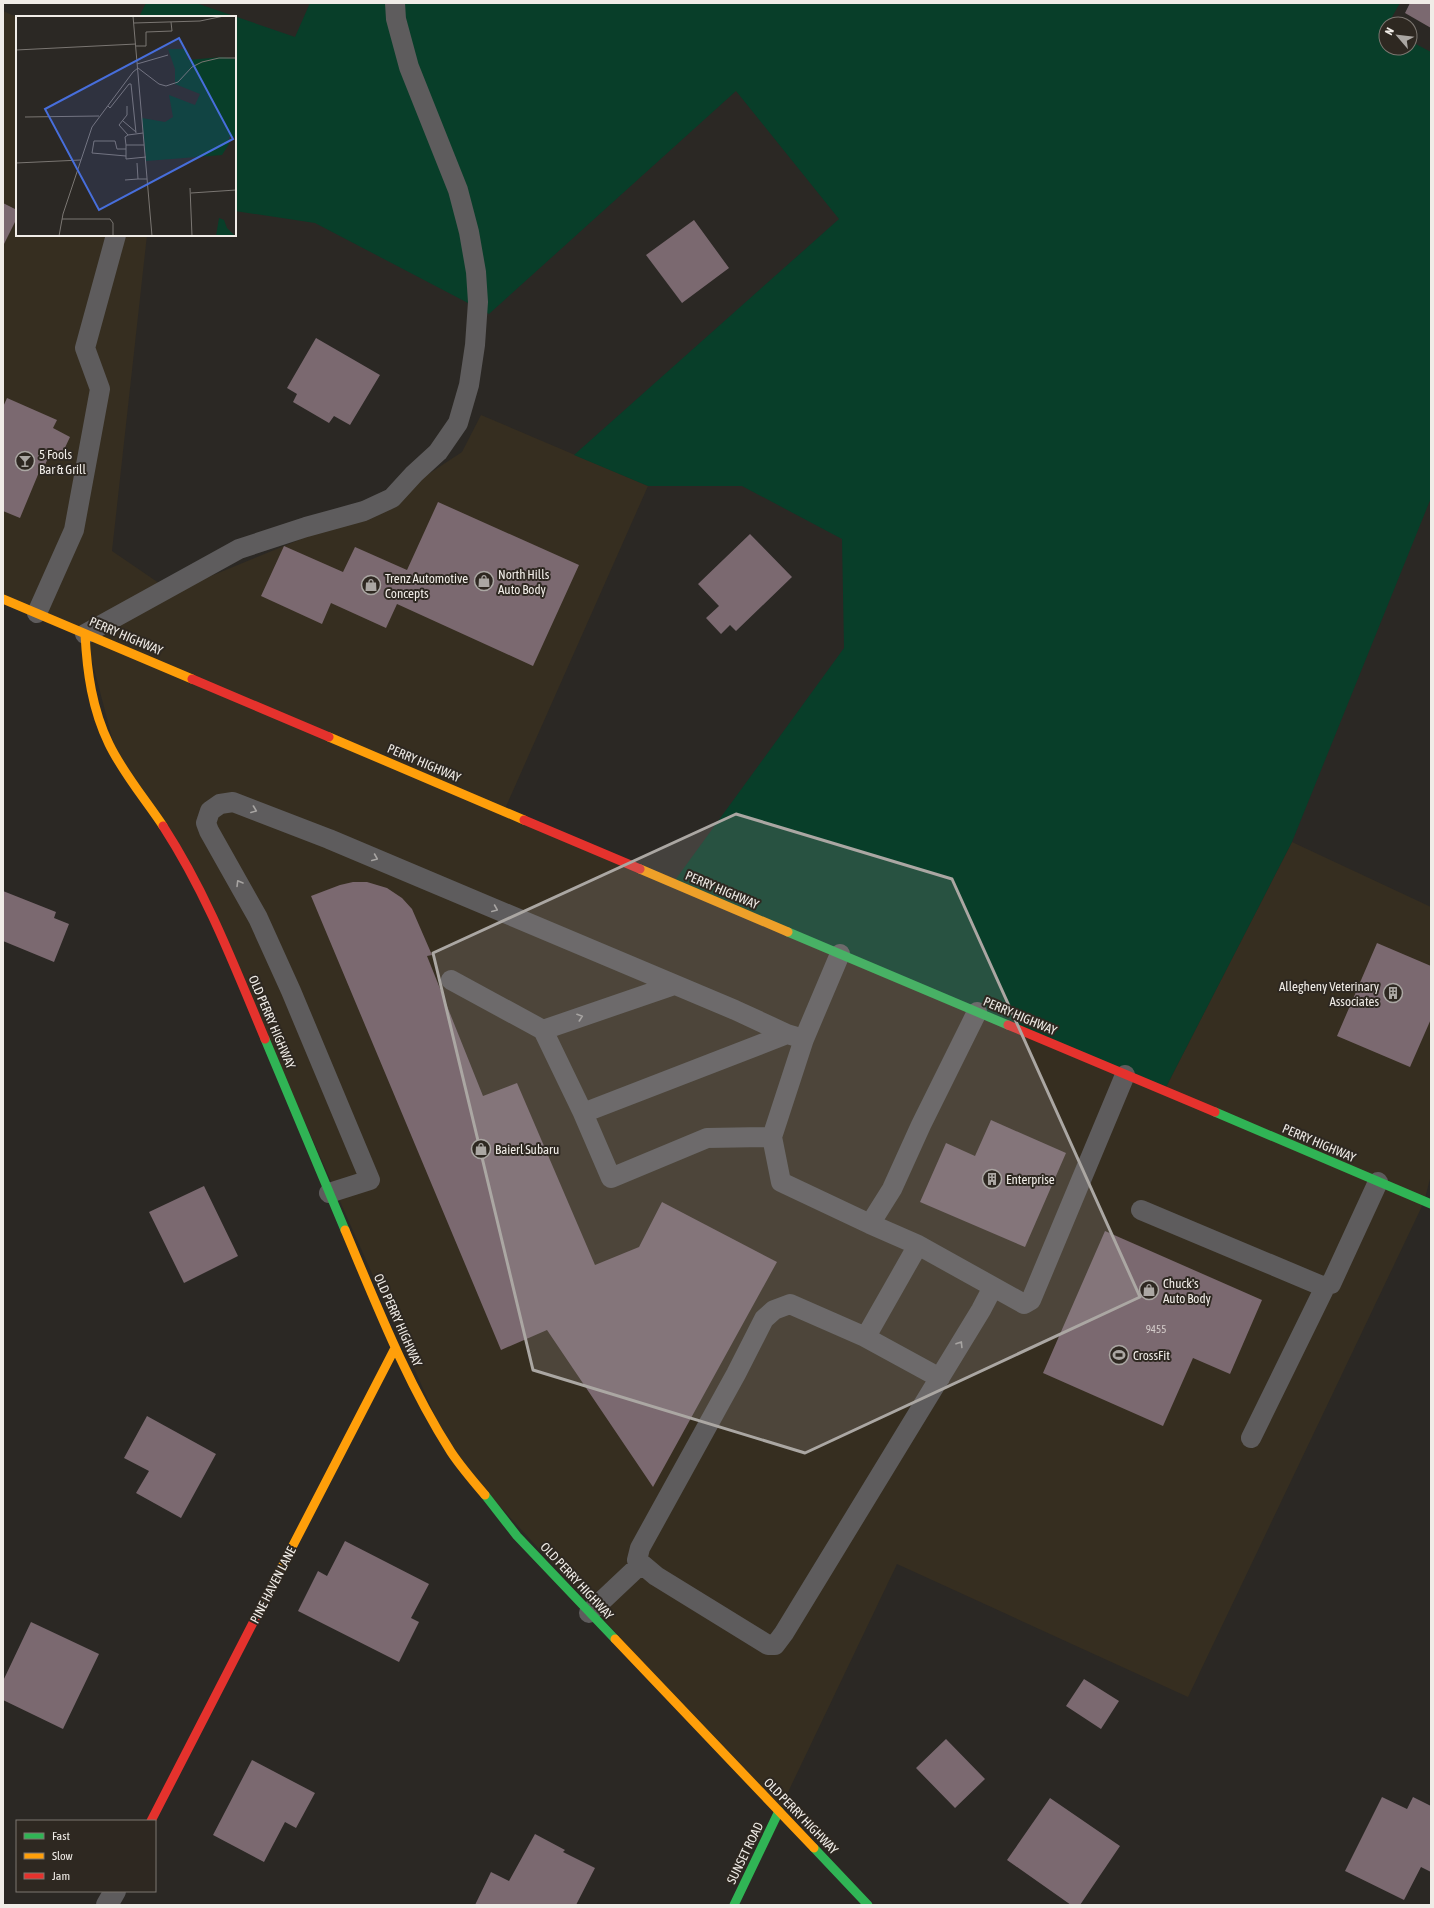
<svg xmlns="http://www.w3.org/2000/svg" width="1434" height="1908" font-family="'Asap Condensed',sans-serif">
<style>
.commercial{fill:#362e20}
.green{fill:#083e29}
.building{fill:#7b6970}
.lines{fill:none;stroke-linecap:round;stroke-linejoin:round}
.lane{stroke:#5e5c5d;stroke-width:20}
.street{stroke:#5e5c5d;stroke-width:22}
.fast{stroke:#30b455;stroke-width:9}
.slow{stroke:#ff9f0a;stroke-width:9}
.jam{stroke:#e5322d;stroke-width:9}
.oneway{stroke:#a7a4a2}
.marked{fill:#aba7a3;fill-opacity:0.2;stroke:#aba7a3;stroke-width:3;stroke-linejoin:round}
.labels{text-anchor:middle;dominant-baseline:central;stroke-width:4;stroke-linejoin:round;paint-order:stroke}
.number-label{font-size:11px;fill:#d3cbc9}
.poi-label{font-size:13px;fill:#f0ece7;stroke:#2e2821;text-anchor:start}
.street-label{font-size:13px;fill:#f0ece7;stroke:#2e2821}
.inset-road{fill:none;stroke:#7a7672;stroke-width:1}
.view{fill:#476edb;fill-opacity:0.15;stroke:#476edb;stroke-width:2}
.inset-edge{fill:none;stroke:#f0ece7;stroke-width:2}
</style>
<rect width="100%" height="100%" fill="#2b2824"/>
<path class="commercial" d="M3,11l14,6v218h130l-35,316 60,41 139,-57 81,-37 70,-46 19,-37 167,71 -144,325 660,280 128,-249 139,65v268l-7,27 -236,495 -291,-133 -118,247 -327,-357 -239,-539 -96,-158 -32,-123 -82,-35z"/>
<path class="green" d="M146,3h50l99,34 15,-34h1090l-12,21h-2v24h24v-7l21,11v446l-139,344 -128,249 -491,-208 171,-235 -2,-109 -100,-53h-94l-74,-31 265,-236 -103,-128 -247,223 -174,-91 -80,-12v-194h-96z"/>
<path class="building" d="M1410,3h21v25l-26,-15z
M3,203l14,7v8l-14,28z
M694,220l35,48 -47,35 -36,-48z
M316,338l64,37 -30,50 -16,-9 -5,7 -36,-21 4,-8 -10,-6z
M7,398l50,22 -4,8 17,9 -8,17 -11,-6 -2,8 -5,11 -2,-2 -22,53 -17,-7v-104z
M438,502l141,63 -46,101 -136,-62 -11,24 -55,-25 -9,21 -61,-28 23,-50 59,26 12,-25 52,23z
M750,534l42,43 -56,54 -6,-6 -9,9 -15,-16 13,-12 -21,-22z
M353,882h14l20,6 15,10 10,11 20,46 -5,1 56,140 34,-13 78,182 44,-18 23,-45 115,60 -124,225 -106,-157 -46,20 -190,-454 29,-11z
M3,891l53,21 -2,6 15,6 -15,38 -51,-21z
M1377,943l54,23v53l-21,48 -73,-31z
M991,1120l75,33 -41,94 -105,-45 26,-59 29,13z
M204,1186l34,70 -54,27 -35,-71z
M1105,1231l157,69 -32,74 -37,-16 -30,68 -120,-53z
M147,1416l69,38 -35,64 -45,-25 13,-22 -25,-13z
M345,1541l84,43 -18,34 8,4 -20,40 -101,-51 20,-40 9,5z
M31,1622l68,32 -36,75 -60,-29v-19z
M1084,1679l35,22 -18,28 -35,-23z
M946,1739l39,40 -30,29 -39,-40z
M252,1760l63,33 -19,35 -11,-6 -21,40 -51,-27z
M1382,1797l25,12 6,-12 18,9v66l-10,-5 -17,33 -59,-29z
M1050,1798l70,48 -40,59h-9l-64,-45z
M535,1834l30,16 -2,2 32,16 -19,37h-101l16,-33 18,9z"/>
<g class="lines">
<path class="lane" d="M37,613l37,-83 26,-141 -15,-41 31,-113
M85,634l154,-85 67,-22 58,-16 28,-13 22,-24 24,-22 20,-29 11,-38 6,-40 3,-43 -2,-30 -7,-40 -11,-42 -49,-123 -13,-48 -1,-16
M840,954l-36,85 -32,98 9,45 89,42
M451,980l92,50 40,83 28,65 96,-40 65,-1
M977,1012l-56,113 -29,64 -22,35 48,21 106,59 7,-4 94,-225
M543,1030l131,-45
M583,1113l204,-79
M329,1193l41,-13 -79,-189 -33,-73 -49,-87 -3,-8 4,-12 10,-7 13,-2 96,37 406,171 52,24 17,5
M1141,1210l181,76 9,-2 47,-102
M918,1245l-50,88 -5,3 -73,-32 -16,6 -10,9 -28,55 -96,174 -3,12 19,16 112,69h7l9,-12 197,-323 12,-23
M863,1336l77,42
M1251,1438l75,-153
M589,1613l52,-49"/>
<path class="street" d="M107,1905l8,-14"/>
<path class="fast" d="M788,932l220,93
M265,1039l80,191
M1215,1112l216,92
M485,1495l32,41 98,103
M814,1848l54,57
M734,1905l45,-94"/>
<path class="slow" d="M3,599l189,80
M85,634c2,38 7,75 24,110 14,29 36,55 54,82
M329,737l195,83
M640,869l148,63
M345,1230c32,76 62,153 106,222 10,15 22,29 34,43
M257,1615l138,-267
M615,1639l199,209"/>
<path class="jam" d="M192,679l137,58
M524,820l116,49
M163,826c44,68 71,139 102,213
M1008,1025l207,87
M151,1821l106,-206"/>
</g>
<defs><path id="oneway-chevron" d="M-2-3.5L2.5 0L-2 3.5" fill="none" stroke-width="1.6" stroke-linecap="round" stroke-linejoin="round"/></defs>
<g class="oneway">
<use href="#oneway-chevron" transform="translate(254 810) rotate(21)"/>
<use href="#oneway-chevron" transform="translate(375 858) rotate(23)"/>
<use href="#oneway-chevron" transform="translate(239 883) rotate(-121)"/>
<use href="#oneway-chevron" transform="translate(495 909) rotate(23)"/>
<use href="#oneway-chevron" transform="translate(580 1017) rotate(-19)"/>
<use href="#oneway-chevron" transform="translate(960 1344) rotate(-58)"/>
</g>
<path class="marked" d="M736,814l216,65 188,418 -335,156 -272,-83 -100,-417z"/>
<defs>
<g id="bar-ring" transform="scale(1)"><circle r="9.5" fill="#2e2821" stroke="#aba7a3" stroke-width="1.5"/><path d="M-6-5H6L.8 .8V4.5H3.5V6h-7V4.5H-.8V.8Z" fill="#aba7a3"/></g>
<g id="shop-ring" transform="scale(1)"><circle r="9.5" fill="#2e2821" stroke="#aba7a3" stroke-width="1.5"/><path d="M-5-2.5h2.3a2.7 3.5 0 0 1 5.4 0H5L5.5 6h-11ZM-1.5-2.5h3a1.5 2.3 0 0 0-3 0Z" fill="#aba7a3"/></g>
<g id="building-ring" transform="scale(1)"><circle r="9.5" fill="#2e2821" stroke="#aba7a3" stroke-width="1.5"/><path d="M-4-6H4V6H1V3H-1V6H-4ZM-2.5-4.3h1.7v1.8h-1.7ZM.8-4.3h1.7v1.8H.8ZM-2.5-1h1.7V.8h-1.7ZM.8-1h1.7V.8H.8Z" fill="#aba7a3"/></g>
<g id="stadium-ring" transform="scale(1)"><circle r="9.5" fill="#2e2821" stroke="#aba7a3" stroke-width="1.5"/><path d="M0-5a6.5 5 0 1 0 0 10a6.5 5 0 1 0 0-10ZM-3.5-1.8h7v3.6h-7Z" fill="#aba7a3"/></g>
</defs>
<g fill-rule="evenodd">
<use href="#bar-ring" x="25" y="461"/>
<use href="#shop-ring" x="484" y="581"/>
<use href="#shop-ring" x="371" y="585"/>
<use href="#building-ring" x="1393" y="993"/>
<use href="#shop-ring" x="481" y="1149"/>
<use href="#building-ring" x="992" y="1179"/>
<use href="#shop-ring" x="1149" y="1290"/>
<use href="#stadium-ring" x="1119" y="1355"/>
</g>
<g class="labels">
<g class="number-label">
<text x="1156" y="1329">9455</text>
</g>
<g class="poi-label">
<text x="39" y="454">5 Fools<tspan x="39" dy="15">Bar &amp; Grill</tspan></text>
<text x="498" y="574">North Hills<tspan x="498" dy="15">Auto Body</tspan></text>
<text x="385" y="578">Trenz Automotive<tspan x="385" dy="15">Concepts</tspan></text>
<text x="1379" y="986" text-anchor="end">Allegheny Veterinary<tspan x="1379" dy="15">Associates</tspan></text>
<text x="495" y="1149">Baierl Subaru</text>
<text x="1006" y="1179">Enterprise</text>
<text x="1163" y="1283">Chuck's<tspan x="1163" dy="15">Auto Body</tspan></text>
<text x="1133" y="1355">CrossFit</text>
</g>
<g class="street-label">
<text transform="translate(126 636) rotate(23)">PERRY HIGHWAY</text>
<text transform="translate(424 763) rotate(23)">PERRY HIGHWAY</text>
<text transform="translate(722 890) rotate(23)">PERRY HIGHWAY</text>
<text transform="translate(1020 1016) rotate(23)">PERRY HIGHWAY</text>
<text transform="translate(272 1022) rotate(67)">OLD PERRY HIGHWAY</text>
<text transform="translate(1319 1143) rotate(23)">PERRY HIGHWAY</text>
<text transform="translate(398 1320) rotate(66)">OLD PERRY HIGHWAY</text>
<text transform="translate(577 1581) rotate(47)">OLD PERRY HIGHWAY</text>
<text transform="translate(273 1585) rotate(-63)">PINE HAVEN LANE</text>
<text transform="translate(801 1816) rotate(46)">OLD PERRY HIGHWAY</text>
<text transform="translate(745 1853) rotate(-64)">SUNSET ROAD</text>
</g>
</g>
<g transform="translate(16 16)">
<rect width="220" height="220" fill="#2b2824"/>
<path d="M152,33h18l2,11 34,-3 14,2v78h-7v7l-7,11 -76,6 -4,-43 23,4 8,-5 -4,-22 26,10 5,-11 -25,-10v-15zM203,202l5,2 3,8 8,8h-19z" fill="#083e29"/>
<path class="inset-road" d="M117,0l19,220M118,7l66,-2 24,-5M120,30h10v-14l26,-1 -1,-9M0,34l120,-6M121,48l31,-9M92,90l2,2 19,-24h2l5,49M111,90v9l-8,10 9,10M9,101l74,-1M107,105l13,11M110,129l-1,-8 3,-2 15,-2M110,133h-9l-2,-8h-21l-2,12 34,3v3l20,-2M110,140v-11h18M0,147l65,-3M121,147l1,16h9M109,164l13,-1M174,172l2,48M175,177l45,-3M46,203h48l3,4v13M43,220l4,-22 29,-87 41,-55 5,-4 21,16 7,2 12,-4 14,-15 10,-5 17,-4h17"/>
<path class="view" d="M163,22l54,101 -134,71 -54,-101z"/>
<rect width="220" height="220" class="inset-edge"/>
</g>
<rect width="1434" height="1908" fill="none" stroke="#f0ece7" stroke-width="8"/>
<rect x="16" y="1820" width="140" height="72" fill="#2e2821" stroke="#7c7670"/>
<rect x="24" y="1833" width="20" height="6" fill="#30b455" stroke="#7c7670"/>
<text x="52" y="1840" font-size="12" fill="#f0ece7">Fast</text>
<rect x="24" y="1853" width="20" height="6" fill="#ff9f0a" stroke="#7c7670"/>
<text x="52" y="1860" font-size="12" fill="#f0ece7">Slow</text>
<rect x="24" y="1873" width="20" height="6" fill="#e5322d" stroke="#7c7670"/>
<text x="52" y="1880" font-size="12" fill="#f0ece7">Jam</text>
<g transform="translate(1398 36) rotate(298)"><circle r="19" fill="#2e2821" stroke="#7c7670"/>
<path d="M0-3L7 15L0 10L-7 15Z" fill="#aba7a3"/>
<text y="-6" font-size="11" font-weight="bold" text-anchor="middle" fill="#f0ece7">N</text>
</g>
</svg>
